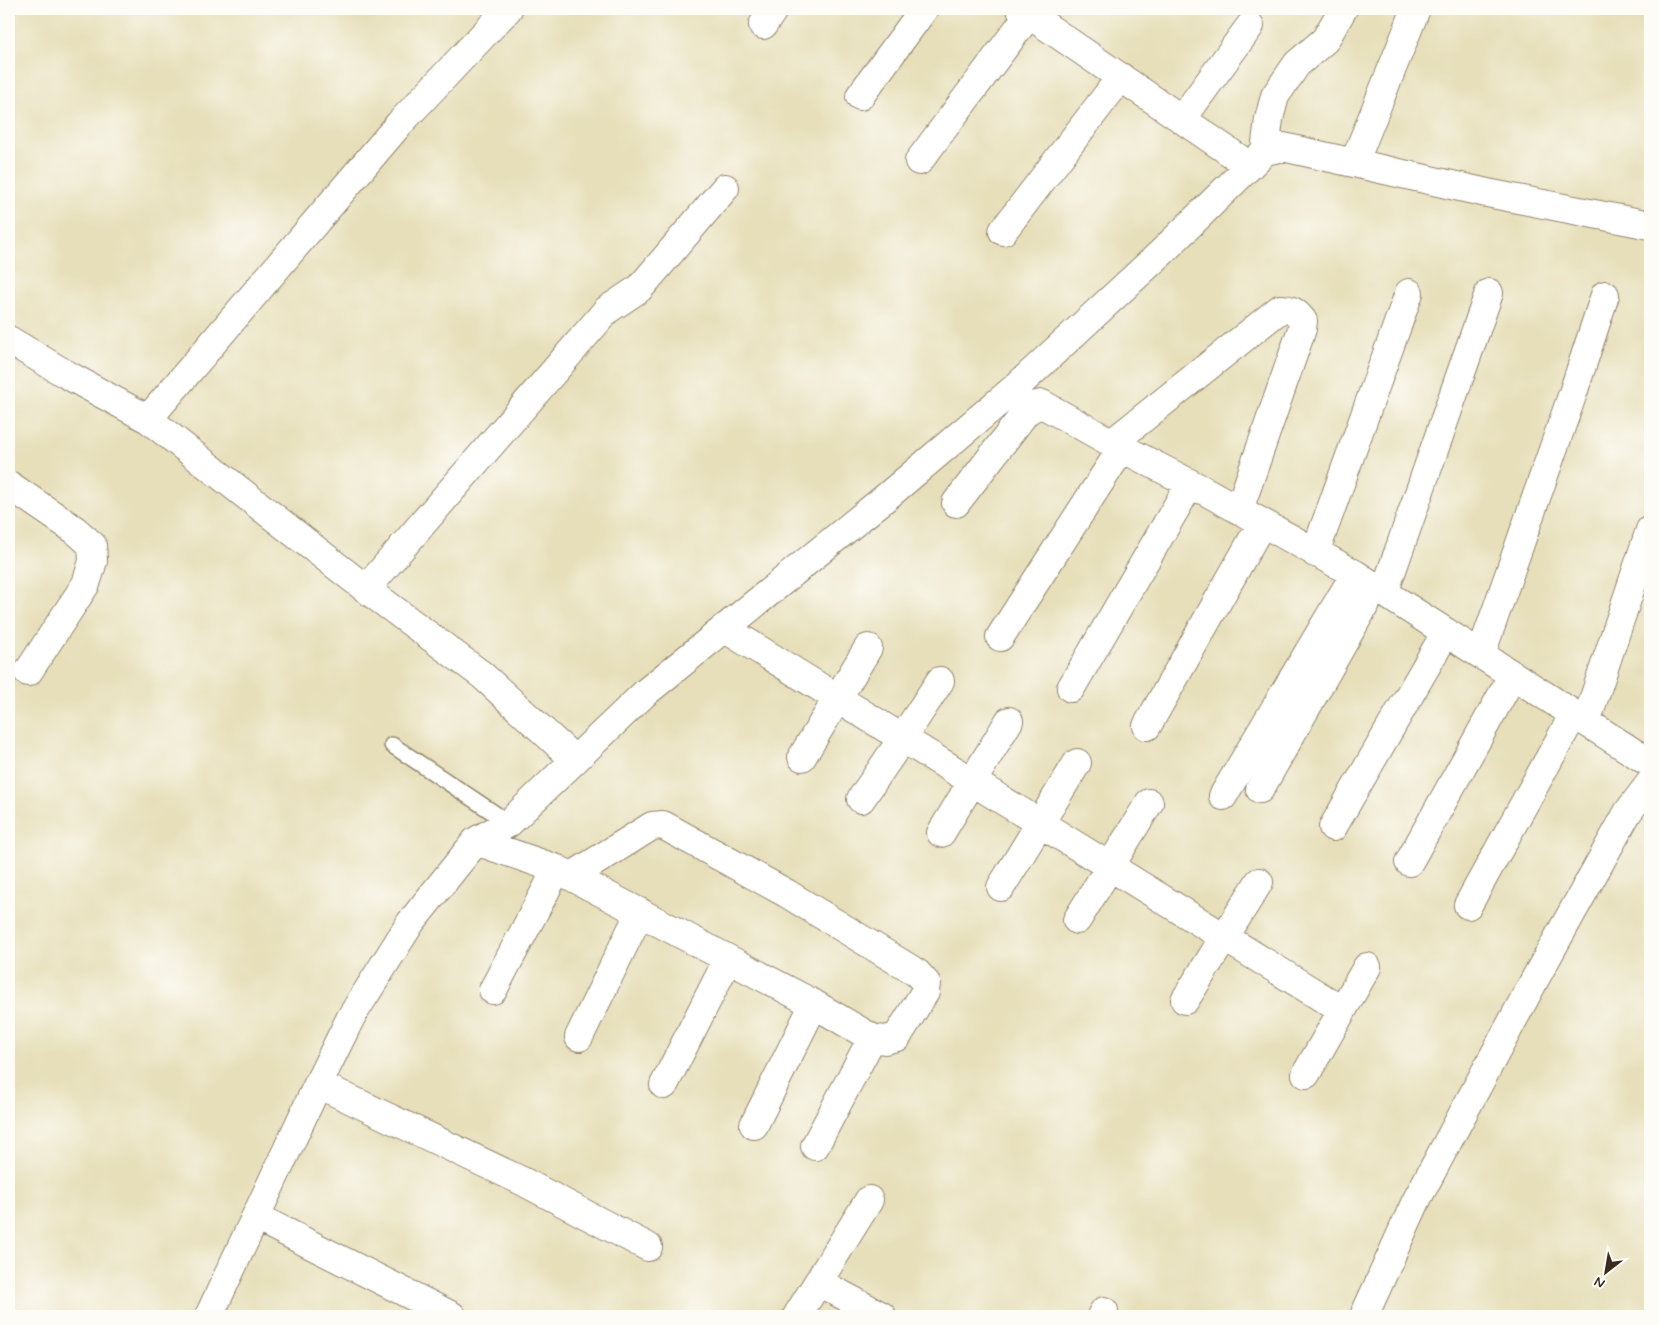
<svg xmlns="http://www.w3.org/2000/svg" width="1659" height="1325" font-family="Mynerve,sans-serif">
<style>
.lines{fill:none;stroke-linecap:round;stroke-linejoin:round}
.lane-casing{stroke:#91846c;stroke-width:18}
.street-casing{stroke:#91846c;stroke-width:30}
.lane{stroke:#fff;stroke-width:15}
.street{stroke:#fff;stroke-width:28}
</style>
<rect width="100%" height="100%" fill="#fdfcf7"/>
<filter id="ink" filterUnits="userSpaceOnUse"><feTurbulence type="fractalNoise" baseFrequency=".02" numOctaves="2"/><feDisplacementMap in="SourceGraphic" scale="10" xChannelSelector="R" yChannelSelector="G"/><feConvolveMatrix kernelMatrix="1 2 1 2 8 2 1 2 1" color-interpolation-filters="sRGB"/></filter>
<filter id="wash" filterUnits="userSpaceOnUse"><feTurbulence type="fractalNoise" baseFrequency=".0096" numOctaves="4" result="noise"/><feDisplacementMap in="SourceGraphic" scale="20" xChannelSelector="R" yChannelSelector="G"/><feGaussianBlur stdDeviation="1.12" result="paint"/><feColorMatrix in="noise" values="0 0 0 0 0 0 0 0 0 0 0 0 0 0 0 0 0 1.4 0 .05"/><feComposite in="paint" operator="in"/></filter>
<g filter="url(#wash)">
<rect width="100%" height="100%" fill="#e7dfba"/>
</g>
<g filter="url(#ink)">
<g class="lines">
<g class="lane-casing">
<path id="lane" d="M392,745l117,78"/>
</g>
<g class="street-casing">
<path id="street" d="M1021,9l229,157
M763,25l11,-16
M860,96l64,-87
M1182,119l68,-93
M1265,151l4,-32 6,-23 22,-32 28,-24 18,-31
M919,161l114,-152
M1354,163l62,-154
M1003,231l118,-154
M9,340l55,33 84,46 252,-296 108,-114
M148,419l218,170 116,86 93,85
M1112,443l168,-134c12,0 16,3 23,12l-1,8 -63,181
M9,485l66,45 17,15 1,16 -7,23 -58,88
M956,503l70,-91 10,-7 6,-1 70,39 93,48 150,83 295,189
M1315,553l94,-260
M366,589l241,-279 33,-22 85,-100
M1384,593l105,-300
M724,628l618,382
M1000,637l122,-189
M1481,654l92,-261 32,-98
M1071,688l119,-204
M1586,722l64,-192
M1147,726l115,-203
M802,757l66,-109
M1260,789l115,-202
M1223,796l132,-222
M861,799l41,-60 38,-58
M1333,827l113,-195
M941,833l68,-112
M476,841l81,28 257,135 58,34 13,2 12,-3 28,-45 1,-9 -9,-10 -131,-80 -123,-68 -11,1 -80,50
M1409,862l104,-187
M1001,887l76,-124
M1468,905l106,-191
M1077,920l72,-117
M493,990l64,-121
M1185,1000l74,-118
M579,1037l61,-125
M1306,1074l61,-107
M318,1084l204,97 126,66
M664,1085l64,-126
M754,1125l60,-121
M815,1146l57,-108
M256,1217l196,99
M818,1282l64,34
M209,1316l109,-232 33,-67 60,-95 65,-81 33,-18 136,-130 240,-195 130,-110 146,-135 104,-102 18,-4 204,46 163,32
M797,1316l72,-116
M1101,1316l3,-5
M1364,1316l52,-115 119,-222 93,-167 22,-29"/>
</g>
<use href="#lane" class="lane"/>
<use href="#street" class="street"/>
</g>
</g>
<rect width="1659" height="1325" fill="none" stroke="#fdfcf7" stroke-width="30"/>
<g transform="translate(1606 1272) rotate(211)" stroke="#fdfcf7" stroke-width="4" paint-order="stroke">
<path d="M0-4L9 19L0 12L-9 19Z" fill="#3b2a1e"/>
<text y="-8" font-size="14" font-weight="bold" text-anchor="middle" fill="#3b2a1e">N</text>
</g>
</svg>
